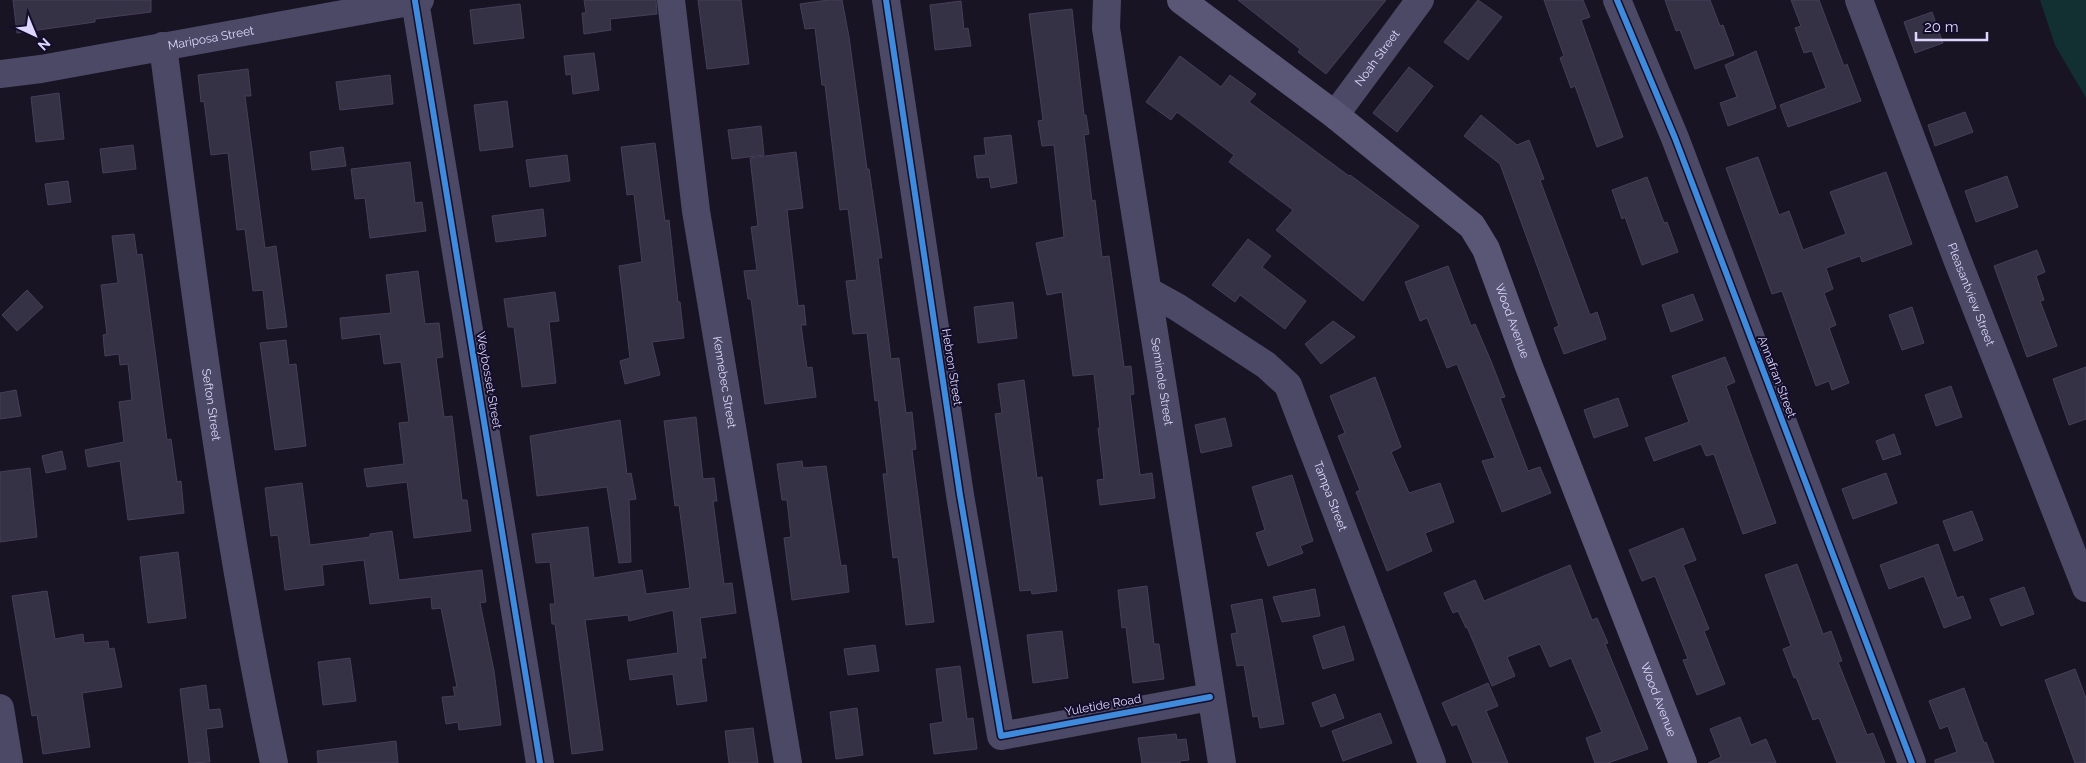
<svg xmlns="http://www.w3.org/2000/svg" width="2086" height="763" font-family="Raleway,sans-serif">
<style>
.green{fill:#122f32}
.building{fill:#363246;stroke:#453f58}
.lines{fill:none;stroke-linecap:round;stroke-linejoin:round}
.street{stroke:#4b4965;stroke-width:28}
.secondary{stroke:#595676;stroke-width:28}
.cycleway-casing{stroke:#140e2a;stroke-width:9}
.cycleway{stroke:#408adc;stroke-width:6}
.labels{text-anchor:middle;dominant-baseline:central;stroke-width:4;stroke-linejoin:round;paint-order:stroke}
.street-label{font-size:12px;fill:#ddd7ff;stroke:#140e2a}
</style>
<rect width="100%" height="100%" fill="#181424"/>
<path class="green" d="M2040,0h46v98l-31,-53z"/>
<path class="building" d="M13,0h138v12l-56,7v3l-78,11z
M584,0h72l1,14 -47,5 1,11 -27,4 -2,-21h4z
M698,0h43l8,64 -42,5z
M828,0h14l7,37 18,132h2l13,89h-4l13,101 8,-1 7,55 6,-1 4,37 -4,1 22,172 -28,3 -8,-68 -5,1 -10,-84h4l-9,-74 -3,1 -8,-68 -14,1 -7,-53 11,-1 -9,-71 -8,1 -15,-125h-3l-7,-57 -10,1 -5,-25z
M1238,0h148l-60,74 -28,-22 2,-3z
M1478,0l24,17 -34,43 -24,-18z
M1544,0h39l7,17 -9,3 42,117 -26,10 -22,-61 -4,2 -11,-30 4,-2z
M1665,0h45l10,26 3,-1 11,30 -39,14 -15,-39 -4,1z
M1791,0h28l25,66 3,-2 14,37 -73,26 -8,-22 46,-17 -14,-37 -8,2 -9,-25 6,-2z
M961,1l3,28 4,-1 3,18 -36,4 -5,-45z
M520,4l4,34 -50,6 -4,-34z
M1072,9l12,106h2l3,19 -5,1 8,66 3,-1 7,57 7,-1 15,111 7,-1 3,28 -4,1 10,80 12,-2 3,25 -55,7 -3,-25 7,-1 -6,-51h2l-6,-54 -21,2 -11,-84 -15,3 -11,-52 28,-6 -10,-92 -12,1 -4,-25 5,-1 -14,-106z
M1932,12l11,31 -28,10 -11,-31z
M1756,51l20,57 -48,18 -8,-23 17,-6 -12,-32z
M594,53l5,37 -26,4 -2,-20 -5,1 -2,-19z
M1180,56l41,31 9,-12 26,19 -7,8 100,74 1,-1 69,51 -56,75 -87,-71 17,-20 -64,-48 5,-7 -57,-43 -6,8 -25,-18z
M1409,67l24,19 -36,46 -24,-19z
M248,69l3,27h-6l20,152 11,-2 11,81 -20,2 -4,-39 -10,1 -8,-62 -8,1 -9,-77 -17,2 -7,-54 -3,1 -3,-27z
M390,75l3,29 -53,6 -4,-28z
M59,93l5,46 -28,3 -5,-45z
M507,101l6,46 -33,4 -6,-46z
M1965,112l8,20 -38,14 -7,-21z
M1481,115l36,30 12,-5 15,39 -4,1 50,135 7,-3 9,27 -42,15 -10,-26 5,-2 -59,-162 -36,-28z
M761,126l3,29 -32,4 -4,-29z
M1011,135l6,48 -26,5 -2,-11 -12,1 -3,-22 12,-1 -2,-17z
M655,143l10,78 4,-1 9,82h2l4,36 -32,4 8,33 -35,9 -5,-23 10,-3 -11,-92 23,-4 -8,-68 -7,1 -6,-48z
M133,145l3,24 -33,4 -3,-24z
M343,147l3,19 -34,4 -2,-18z
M796,152l7,56 -16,2 11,96 6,-1 2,20h-5l6,43 5,-1 4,30 -51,7 -14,-105h-3l-4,-28 13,-1 -6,-43 7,-1 -8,-68z
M567,155l3,26 -40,6 -4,-27z
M1758,157l21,58 10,-4 14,39 43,-16 -16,-42 56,-20 26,72 -50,18 -2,-6 -34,12 7,21 -9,4 12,32 -7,3 20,55 -17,7 -3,-9 -13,5 -34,-95 -10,3 -46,-126z
M410,162l5,41 7,-1 4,29 -56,7 -5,-40 -10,1 -4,-30z
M2007,176l11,31 -42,15 -11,-31z
M1647,177l17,46 3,-1 11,30 -36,13 -17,-48 -3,2 -10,-29z
M68,181l3,21 -23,3 -3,-21z
M543,209l3,27 -50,6 -4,-26z
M134,234l3,21 5,-1 25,186 4,-1 6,43 4,-1 3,32 -56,7 -8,-59 -32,6 -3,-17 39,-8 -5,-40 13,-2 -4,-36 -8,1 -1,-11 -14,2 -2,-21 4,-1 -6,-49 17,-2 -6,-47z
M1248,239l23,17 -9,11 44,34 -21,28 -45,-34 -5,7 -23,-17z
M2037,250l8,22 -9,4 8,24 -4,1 17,45 -30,11 -33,-91z
M1448,266l23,60 4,-2 16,37 14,36 -5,1 28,73 12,-4 11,26 -49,19 -20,-51 13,-3 -38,-94 -10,4 -20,-50 -7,3 -15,-39z
M418,271l7,53 14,-1 4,34 -7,1 8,59 8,-1 10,84h5l4,31 -57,7 -7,-56 -40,5 -3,-18 40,-5 -5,-41 10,-1 -8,-60 -17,2 -4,-30 -38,5 -2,-21 51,-5 -5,-38z
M27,290l16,17 -26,24 -15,-16z
M555,292l4,29 -10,1 7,61 -34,4 -8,-60h-6l-4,-28z
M1693,294l10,26 -32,12 -9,-27z
M1013,302l4,36 -39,5 -4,-36z
M1912,307l12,36 -22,7 -13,-35z
M1333,321l22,16 -34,27 -16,-20z
M286,340l3,25 7,-1 10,82 -31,4 -15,-107z
M1725,357l10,25 -9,4 50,137 -33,11 -29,-80 -8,2 -5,-12 -47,17 -9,-23 44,-16 -17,-46z
M2086,367v52l-17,6 -16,-46z
M1375,377l26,70 -10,5 18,41 31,-10 14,39 -29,11 7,18 -45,20 -31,-79 4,-2 -22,-54 7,-3 -15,-37z
M1024,380l13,98 5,-1 15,114 -25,3 -1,-4 -11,1 -25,-177 7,-1 -4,-29z
M1951,386l11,31 -26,9 -11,-31z
M16,390l5,26 -21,3v-26z
M1618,398l10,28 -34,12 -10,-28z
M696,417l7,62 11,-1 3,23h-4l11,83 8,-1 4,30 -36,5 6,40h-5l6,43 -30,4 -4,-31 -43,6 -3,-20 51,-7 -5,-43 -44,11 -1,-6 -43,5 18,130 -31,4 -17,-130h-3l-2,-20h5l-5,-42 -14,1 -4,-29 56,-7 6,51 48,-8 4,24 44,-6 -11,-83 -4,1 -11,-85z
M1225,418l7,28 -31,7 -6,-28z
M620,420l7,54 4,-1 5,26 -7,1 2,62 -12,1 -12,-76 -70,9 -7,-60z
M1894,434l7,20 -18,6 -7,-19z
M62,451l4,18 -20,4 -4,-17z
M802,461l1,7 23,-2 15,100 5,-1 3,27 -57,8 -8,-62 7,-1 -4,-37h-5l-5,-36z
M30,468l7,69 -37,5v-70z
M1886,473l11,30 -44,16 -11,-30z
M1292,475l21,66 -13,5 3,7 -35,13 -12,-33 9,-3 -13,-43z
M302,483l8,62 60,-8v-3l22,-3 7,49 83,-10 4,32 -6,1 14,68 7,54 -42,5 -1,-8 -12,2 -4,-27 13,-1 -2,-9h4l-16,-79 -9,1 -1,-12 -61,7 -6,-44 -42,5 2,20 -39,5 -7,-55 -7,1 -6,-48z
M1972,511l11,29 -29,11 -11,-30z
M1683,528l13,32 -13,5 26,64 -5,2 21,53 -28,11 -14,-35 5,-1 -33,-83 -13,5 -13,-31z
M1938,544l19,54 6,-2 8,22 -27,10 -20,-52 -35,13 -9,-24z
M178,552l8,66 -38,5 -8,-66z
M1797,564l26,70 8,-3 11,30 -4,1 29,73 6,-2 12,30h-48l-18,-45 -6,2 -17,-43 -2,1 -11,-29 8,-3 -26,-71z
M1570,565l22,55 5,-2 11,25 -3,1 43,105 -40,14h-13l-9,-25 16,-6 -31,-74 -21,9 -10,-23 -33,13 8,19 -23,10 -25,-59 -1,1 -8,-17 -5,2 -9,-20 31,-13 9,21z
M1147,586l7,58h5l5,35 -31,4 -7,-56 -4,1 -4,-38z
M2024,587l10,27 -33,12 -11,-27z
M1315,589l5,27 -38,6 -9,-25z
M47,591l8,48 28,-5 1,9 24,-2 1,8 5,-1 8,39 -40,6 8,54 -47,7 -6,-39 -5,1 -20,-120z
M1262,599l22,125 -24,4 -2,-12 -5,1 -9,-52 -7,1 -6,-32 6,-1 -6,-28z
M1344,626l10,34 -31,9 -10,-33z
M1062,631l6,47 -35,5 -6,-48z
M875,645l4,26 -31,4 -4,-26z
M350,658l6,43 -33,4 -5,-43z
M960,666l7,53 6,-1 4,31 -43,5 -4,-30 13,-2 -7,-53z
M2075,669l11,29v65h-11l-30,-83z
M1488,683l10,23 -12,5 22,52h-35l-16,-39 -5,2 -10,-23z
M206,685l3,25 11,-1 3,18 -17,2 4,33 -21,1 -9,-74z
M1964,688l20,55 2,-1 8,21h-59v-3l22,-8 -9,-26 -8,3 -11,-28z
M1335,694l9,24 -23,9 -9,-24z
M857,708l6,47 -27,4 -6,-47z
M1380,713l12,30 -49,18 -11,-30z
M1740,717l11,28 15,-6 10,24h-68l13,-6 -11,-28z
M753,728l5,35h-29l-4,-32z
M1176,734l1,6 9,-1 3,21 -9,1v2h-38l-4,-25z
M396,741l2,22h-80l-1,-12z"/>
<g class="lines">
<g class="street">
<path id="s1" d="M671,0l25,211 92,552"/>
<path d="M886,0l74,495 41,241 209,-39"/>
<path id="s2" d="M1107,0l-1,28 116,735"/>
<path d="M1617,0l58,138 237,625"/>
<path id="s3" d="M1859,0l98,259 129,329"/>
<path d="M415,1l125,762"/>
<path id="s4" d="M163,46c31,240 61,480 111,717"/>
<path id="s5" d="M0,74l41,-5 379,-69"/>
<path id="s6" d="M1335,115l85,-115"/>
<path id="s7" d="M1148,291l29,16 89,58 22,20 144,378"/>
<path d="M0,708l9,55"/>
</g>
<path class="secondary" id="s8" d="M1181,0l154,115 137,111 14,23 42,115 155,399"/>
<g class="cycleway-casing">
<path id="cycleway" d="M886,0l74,495 41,241 209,-39
M1617,0l58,138 237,625
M415,1l125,762"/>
</g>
<use href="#cycleway" class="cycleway"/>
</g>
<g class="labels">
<g class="street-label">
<text stroke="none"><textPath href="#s5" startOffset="214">Mariposa Street</textPath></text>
<text stroke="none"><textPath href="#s6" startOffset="71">Noah Street</textPath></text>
<text stroke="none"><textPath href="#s3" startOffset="315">Pleasantview Street</textPath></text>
<text stroke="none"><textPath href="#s8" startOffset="472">Wood Avenue</textPath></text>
<text transform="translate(952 367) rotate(81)">Hebron Street</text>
<text transform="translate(1777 377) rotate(69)">Annafran Street</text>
<text transform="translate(489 380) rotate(80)">Weybosset Street</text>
<text stroke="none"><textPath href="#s1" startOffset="386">Kennebec Street</textPath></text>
<text stroke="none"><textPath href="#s2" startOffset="386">Seminole Street</textPath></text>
<text stroke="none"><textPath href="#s4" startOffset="362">Sefton Street</textPath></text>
<text stroke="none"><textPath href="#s7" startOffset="288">Tampa Street</textPath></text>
<text stroke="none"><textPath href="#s8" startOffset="878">Wood Avenue</textPath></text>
<text transform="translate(1103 705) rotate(-10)">Yuletide Road</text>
</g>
</g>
<g transform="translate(35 35) rotate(136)" stroke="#140e2a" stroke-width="4" paint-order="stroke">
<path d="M0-4L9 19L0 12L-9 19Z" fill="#ddd7ff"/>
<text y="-8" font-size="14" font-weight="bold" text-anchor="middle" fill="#ddd7ff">N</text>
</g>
<path d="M1916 32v8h71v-8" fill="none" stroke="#ddd7ff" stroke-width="2.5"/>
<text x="1924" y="32" font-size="15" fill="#ddd7ff" stroke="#140e2a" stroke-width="4" paint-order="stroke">20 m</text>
</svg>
